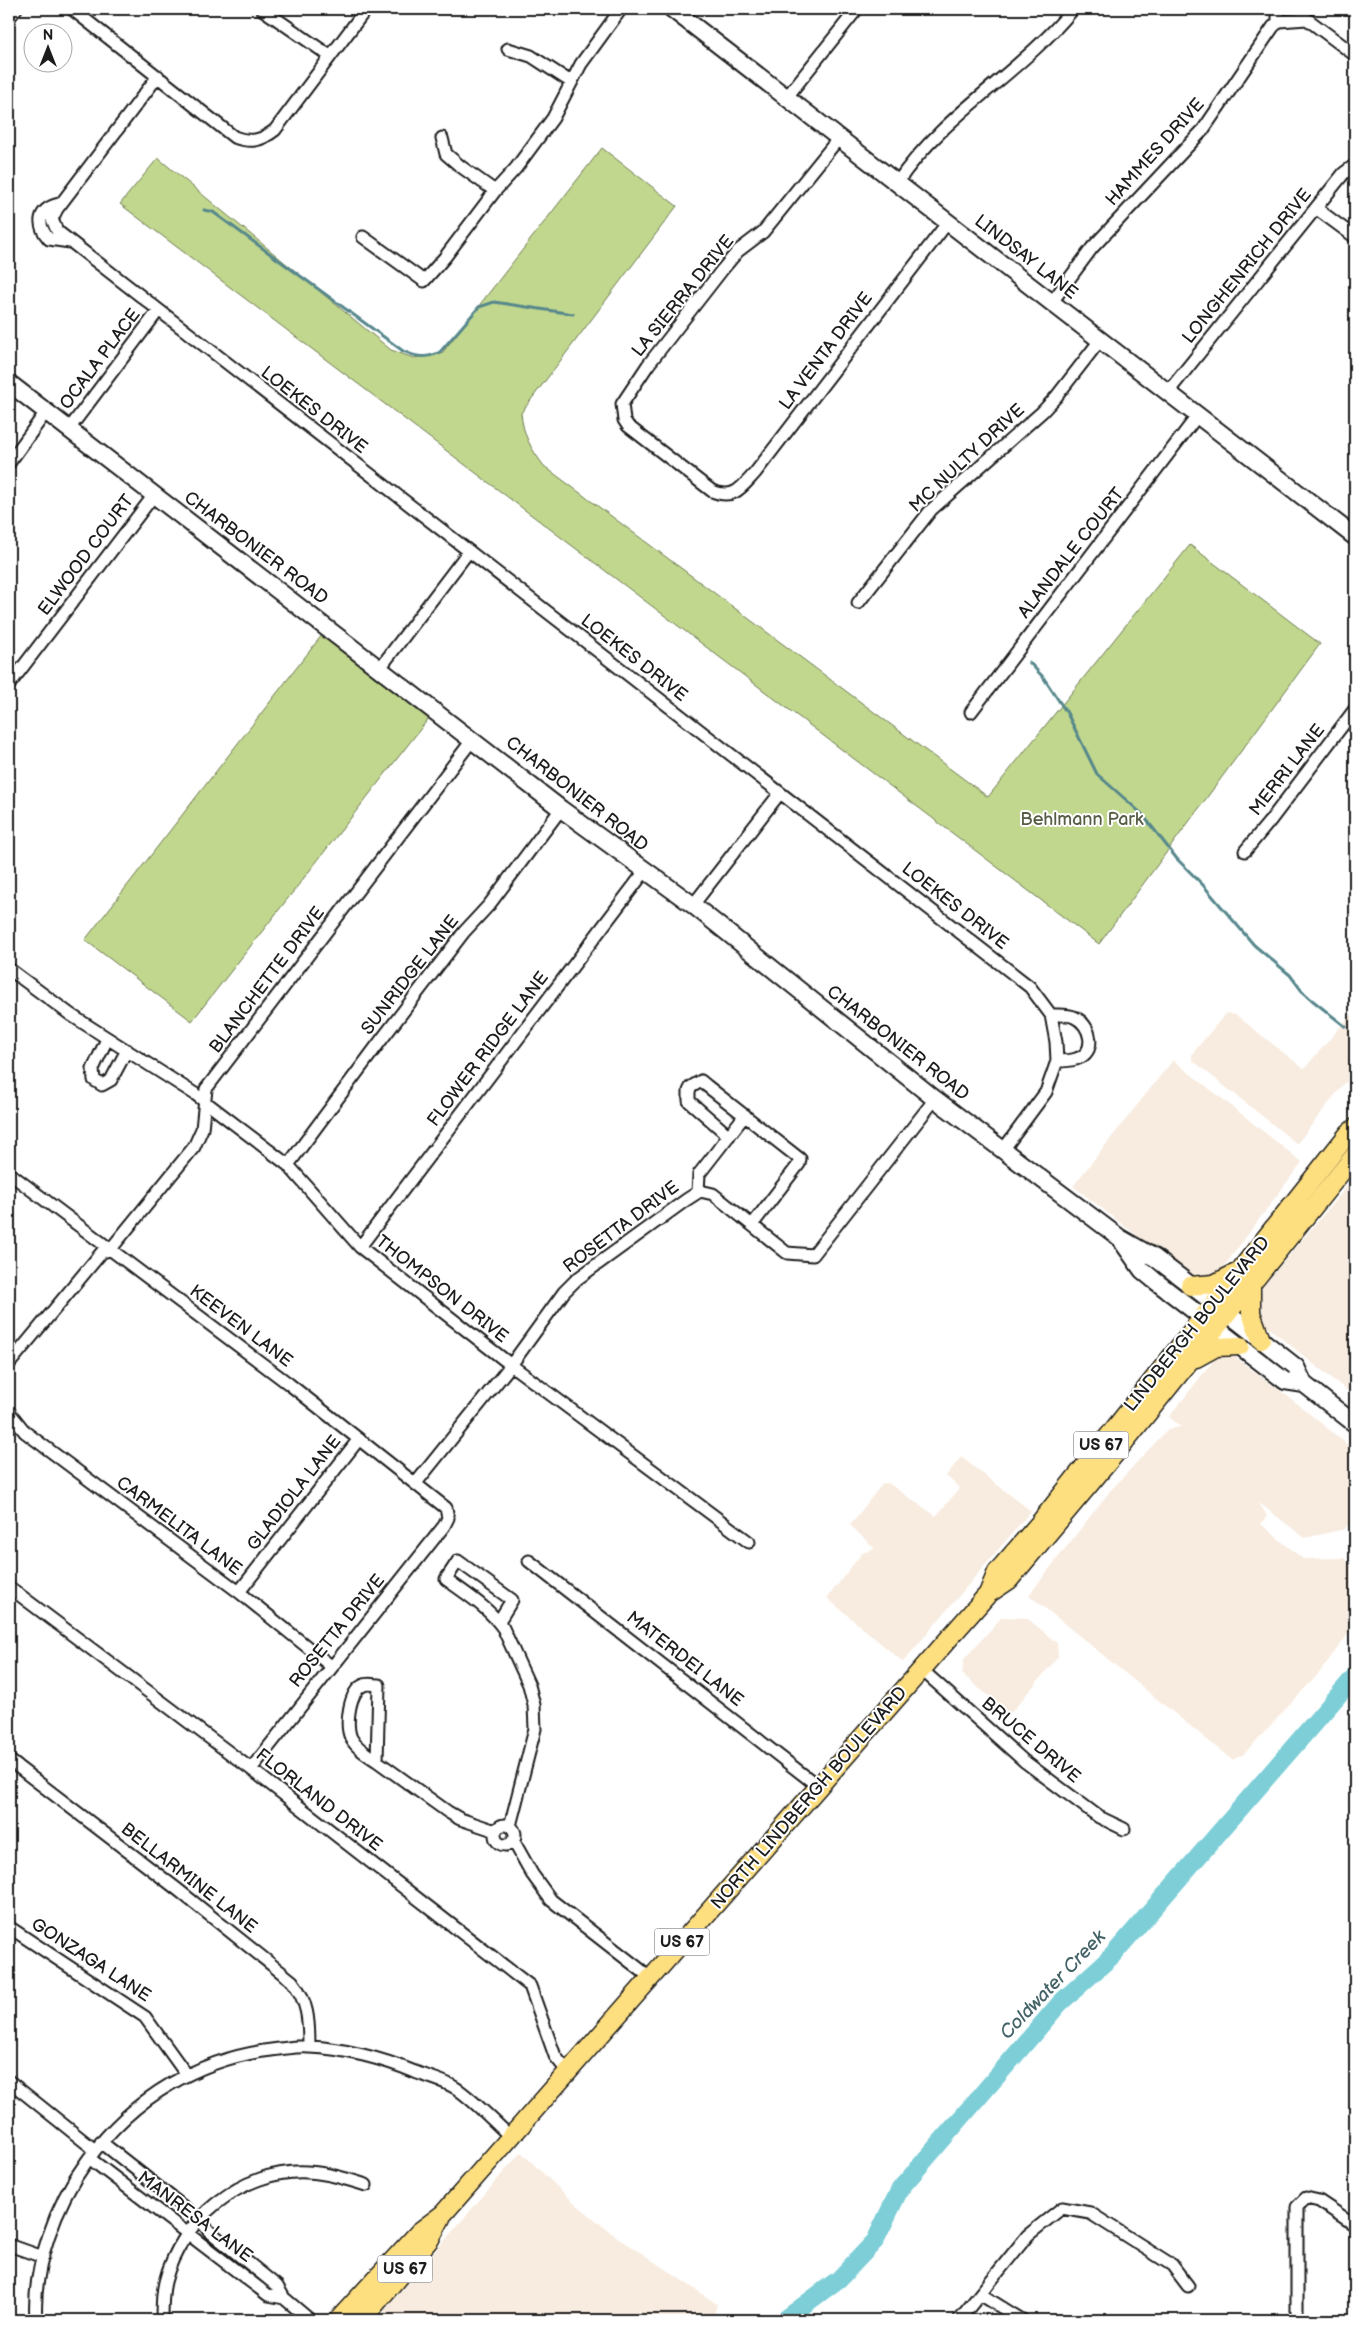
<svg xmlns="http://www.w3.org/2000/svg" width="1364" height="2329" font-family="'Balsamiq Sans',sans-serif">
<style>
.built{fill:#f8ece0}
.green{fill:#c1d78d;stroke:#6e7a54}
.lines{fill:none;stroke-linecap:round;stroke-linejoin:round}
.stream{stroke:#56878c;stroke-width:3}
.river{stroke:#7dced7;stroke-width:18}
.street-casing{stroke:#1c1c1c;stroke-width:15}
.secondary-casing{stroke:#1c1c1c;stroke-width:20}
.primary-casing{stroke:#1c1c1c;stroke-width:21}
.street{stroke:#fff;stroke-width:11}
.secondary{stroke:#fff;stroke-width:16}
.primary{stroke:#fedf80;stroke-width:18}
.labels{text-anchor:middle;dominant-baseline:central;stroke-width:4;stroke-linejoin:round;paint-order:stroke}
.shield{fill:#fff;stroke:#606060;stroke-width:1}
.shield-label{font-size:16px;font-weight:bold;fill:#1c1c1c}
.street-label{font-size:18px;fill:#1c1c1c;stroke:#fff}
.park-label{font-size:18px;fill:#565d44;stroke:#fff}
.water-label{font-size:19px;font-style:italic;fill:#436367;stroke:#fff}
</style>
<rect width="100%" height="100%" fill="#fff"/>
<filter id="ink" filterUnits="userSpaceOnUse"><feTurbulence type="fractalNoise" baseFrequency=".02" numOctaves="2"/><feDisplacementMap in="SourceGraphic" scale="10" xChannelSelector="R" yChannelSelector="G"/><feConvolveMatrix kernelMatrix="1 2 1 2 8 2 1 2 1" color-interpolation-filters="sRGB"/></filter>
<g filter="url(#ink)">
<path class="built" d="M1355,1010v80l-10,-8 -48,62 -105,-84v-6l34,-41 10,2 68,54z
M1173,1060l129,102 -83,111 -10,6 -19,-2 -117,-91z
M1355,1177v220l-90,-72 -7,-11v-14l7,-16z
M1231,1354l63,47 61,50v65l-10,13 -40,9 -46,-35 8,13 -6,8 42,35 41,-1 11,9v58l-36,48 -75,81 -12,6 -203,-165 81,-104 58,-62 13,-2 -12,-10 48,-61z
M961,1457l70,54 -128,151 -76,-64 35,-45 13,-4 -25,-24 33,-42h5l48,33 24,-28 -14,-12z
M1002,1617l25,1 30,25 1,14 -48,57 -48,-40 2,-15z
M521,2152l48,46 41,34 107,72 -4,16h-337z"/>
<path class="green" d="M602,148l75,58 -156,207c2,22 10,36 23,53l444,331 202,-252 130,99 -221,300 -979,-740 38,-46 233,192 23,8 28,-5z
M322,635l107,83 -237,303 -107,-81z"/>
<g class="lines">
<path class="stream" d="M204,210l9,2 190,139c13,6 24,8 37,1l39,-45 15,-5 79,12
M1029,662l14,15 24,36 30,61 45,40 35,45 26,26 51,60 36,30 12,16 10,9 34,27"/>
<path class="river" d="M784,2320l55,-41 36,-38 25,-52 160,-186 52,-47 243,-280"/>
<g class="street-casing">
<path id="street" d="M72,9l162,128c17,6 27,4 41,-7l91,-121
M262,9l68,47
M1278,9v13
M9,18l7,-9
M508,49l23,7 40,26
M158,76l-101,133 -5,10 5,12 973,756 21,28 5,27 1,19 -11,31 -43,58
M786,98l71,-89
M442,138l4,16 14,12 35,25
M839,138l-76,94 -25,19 -16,19 -74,95 -26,39 2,16 4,6 84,65c22,9 29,-3 43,-18l193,-251
M897,183c47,-70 124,-110 176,-174
M59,204c-21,5 -23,20 -10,35l21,3
M1317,209l38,28
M363,237l61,44 21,-24 50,-66 21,-23 37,-50 28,-54 40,-55
M1052,302l40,-54 111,-118 70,-103 6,-6 28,-2 48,36
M1168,392l176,-219 11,-8
M69,429l89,-118
M9,463l37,-51
M858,603l73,-93 111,-98 14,-15 45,-58
M380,668l89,-117
M9,685l145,-190
M971,712l227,-297
M1245,851l25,-30 85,-112
M693,905l87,-112
M9,969l62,46 124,79 93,71 72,82 151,118 238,177
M1051,1015c7,0 17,-1 23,2 17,7 24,36 2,42 -6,2 -13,2 -19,2
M107,1039l-14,30 1,11 8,5 9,-5 16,-30
M729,1136l-40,-35v-10l2,-4 10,-6 6,5 93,73 -1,5 -47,61
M288,1165l94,-126 82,-107 25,-27 72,-96
M9,1173l280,211 157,124 2,10 -4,8 -193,243
M698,1192l1,-18 46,-59
M360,1247l285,-376
M9,1364l93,-112 8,-2 84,-103 8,-18 4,-40 267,-350
M9,1412l16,20 214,160 92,74
M416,1483l95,-118 53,-73 13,-13 109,-79 14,-9 13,3 74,59 26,2 122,-156
M529,1561l290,226
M9,1587l242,182 279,217 25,70 13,16
M239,1592l120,-153
M499,1621l13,-21 -54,-39 -12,18c20,15 42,28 57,49l26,57 5,20 1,24 -25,97
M921,1669l103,92 75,56 25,12
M9,1760l168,129 115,92c16,20 17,40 17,65
M377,1761c-9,-6 -21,-13 -26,-23 -6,-13 -2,-48 13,-53 4,-2 11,0 15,0l-2,76 71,51 12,7 36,12
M495 1835a10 10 0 1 1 20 0a10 10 0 1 1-20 0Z
M513,1840l19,34 19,26 100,78
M9,1927l136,90 41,57
M9,2081l86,69
M101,2142l99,78 9,11 68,55 7,12 26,22
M89,2158l179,137 16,3
M9,2245l34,12
M980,2294l42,26
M36,2320c-4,-52 20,-117 51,-159 46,-64 113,-104 192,-112 10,-1 20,-3 30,-2 34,1 75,12 106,25 13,5 27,8 39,15 16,9 42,37 57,50
M162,2320c0,-12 0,-26 3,-38 15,-62 77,-113 142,-110 21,1 40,7 59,13
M959,2320l69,-85 34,-27 28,5 82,52 16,21
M1297,2320v-113l9,-9 13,3 36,24"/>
</g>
<g class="secondary-casing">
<path id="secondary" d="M672,9l683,528
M9,383l552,426 132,96 242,194 185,139 35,20 85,65 56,44 8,17
M1123,1243l19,27 12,10 131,101 19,3 51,40"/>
</g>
<g class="primary-casing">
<path id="primary" d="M1251,1284v29l10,27
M1190,1286l24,-2 20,-10
M1196,1358l20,-11 24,-1
M988,1594l9,-22 41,-47 311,-392 6,-5
M338,2320l81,-88 24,-18 545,-620 21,-14 105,-125 241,-300
M362,2320l68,-81 11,-21"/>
</g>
<use href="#street" class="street"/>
<use href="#secondary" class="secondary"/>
<use href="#primary" class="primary"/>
</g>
</g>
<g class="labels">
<g class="shield">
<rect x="1073.5" y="1431.5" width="55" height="27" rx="4"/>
<rect x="654.5" y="1928.5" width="55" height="27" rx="4"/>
<rect x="377.5" y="2255.5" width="55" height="27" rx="4"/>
</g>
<g class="shield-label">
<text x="1101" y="1445">US 67</text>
<text x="682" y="1942">US 67</text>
<text x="405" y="2269">US 67</text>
</g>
<g class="street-label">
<text transform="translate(1155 152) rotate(-48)">HAMMES DRIVE</text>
<text transform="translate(1026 257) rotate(38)">LINDSAY LANE</text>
<text transform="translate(1247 266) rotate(-51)">LONGHENRICH DRIVE</text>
<text transform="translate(683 296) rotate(-51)">LA SIERRA DRIVE</text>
<text transform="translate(826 351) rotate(-53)">LA VENTA DRIVE</text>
<text transform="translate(100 359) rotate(-53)">OCALA PLACE</text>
<text transform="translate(314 410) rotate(38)">LOEKES DRIVE</text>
<text transform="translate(967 458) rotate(-43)">MC NULTY DRIVE</text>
<text transform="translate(256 548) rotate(37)">CHARBONIER ROAD</text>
<text transform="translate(1071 553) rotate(-52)">ALANDALE COURT</text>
<text transform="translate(86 555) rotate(-53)">ELWOOD COURT</text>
<text transform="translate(634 658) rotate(38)">LOEKES DRIVE</text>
<text transform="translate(1287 770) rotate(-52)">MERRI LANE</text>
<text transform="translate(577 794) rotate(38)">CHARBONIER ROAD</text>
<text transform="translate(955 906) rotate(38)">LOEKES DRIVE</text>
<text transform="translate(410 975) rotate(-52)">SUNRIDGE LANE</text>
<text transform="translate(267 980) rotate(-53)">BLANCHETTE DRIVE</text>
<text transform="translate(898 1043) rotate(38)">CHARBONIER ROAD</text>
<text transform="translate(488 1049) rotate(-53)">FLOWER RIDGE LANE</text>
<text transform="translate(621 1227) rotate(-37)">ROSETTA DRIVE</text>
<text transform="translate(442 1289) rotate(38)">THOMPSON DRIVE</text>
<text transform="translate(1197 1324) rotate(-51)">LINDBERGH BOULEVARD</text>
<text transform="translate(241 1326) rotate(37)">KEEVEN LANE</text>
<text transform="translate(294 1493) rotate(-52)">GLADIOLA LANE</text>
<text transform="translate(179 1526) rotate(37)">CARMELITA LANE</text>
<text transform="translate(337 1631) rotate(-51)">ROSETTA DRIVE</text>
<text transform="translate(685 1659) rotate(38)">MATERDEI LANE</text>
<text transform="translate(1031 1740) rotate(40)">BRUCE DRIVE</text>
<text transform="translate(809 1798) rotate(-49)">NORTH LINDBERGH BOULEVARD</text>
<text transform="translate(319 1800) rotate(38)">FLORLAND DRIVE</text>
<text transform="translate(189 1878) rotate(38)">BELLARMINE LANE</text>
<text transform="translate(91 1960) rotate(33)">GONZAGA LANE</text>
<text transform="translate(195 2217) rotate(37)">MANRESA LANE</text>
</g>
<g class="park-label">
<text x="1082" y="819">Behlmann Park</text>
</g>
<g class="water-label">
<text transform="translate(1053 1985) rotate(-46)">Coldwater Creek</text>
</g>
</g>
<rect width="1364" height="2329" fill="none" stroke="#fff" stroke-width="30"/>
<rect x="15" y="15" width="1334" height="2299" fill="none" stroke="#1c1c1c" stroke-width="2" filter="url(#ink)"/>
<g transform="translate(48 48)"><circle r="24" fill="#ffffff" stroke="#a4a4a4"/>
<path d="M0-4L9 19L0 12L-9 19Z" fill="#1c1c1c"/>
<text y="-8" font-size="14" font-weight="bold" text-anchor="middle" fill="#1c1c1c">N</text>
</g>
</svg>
